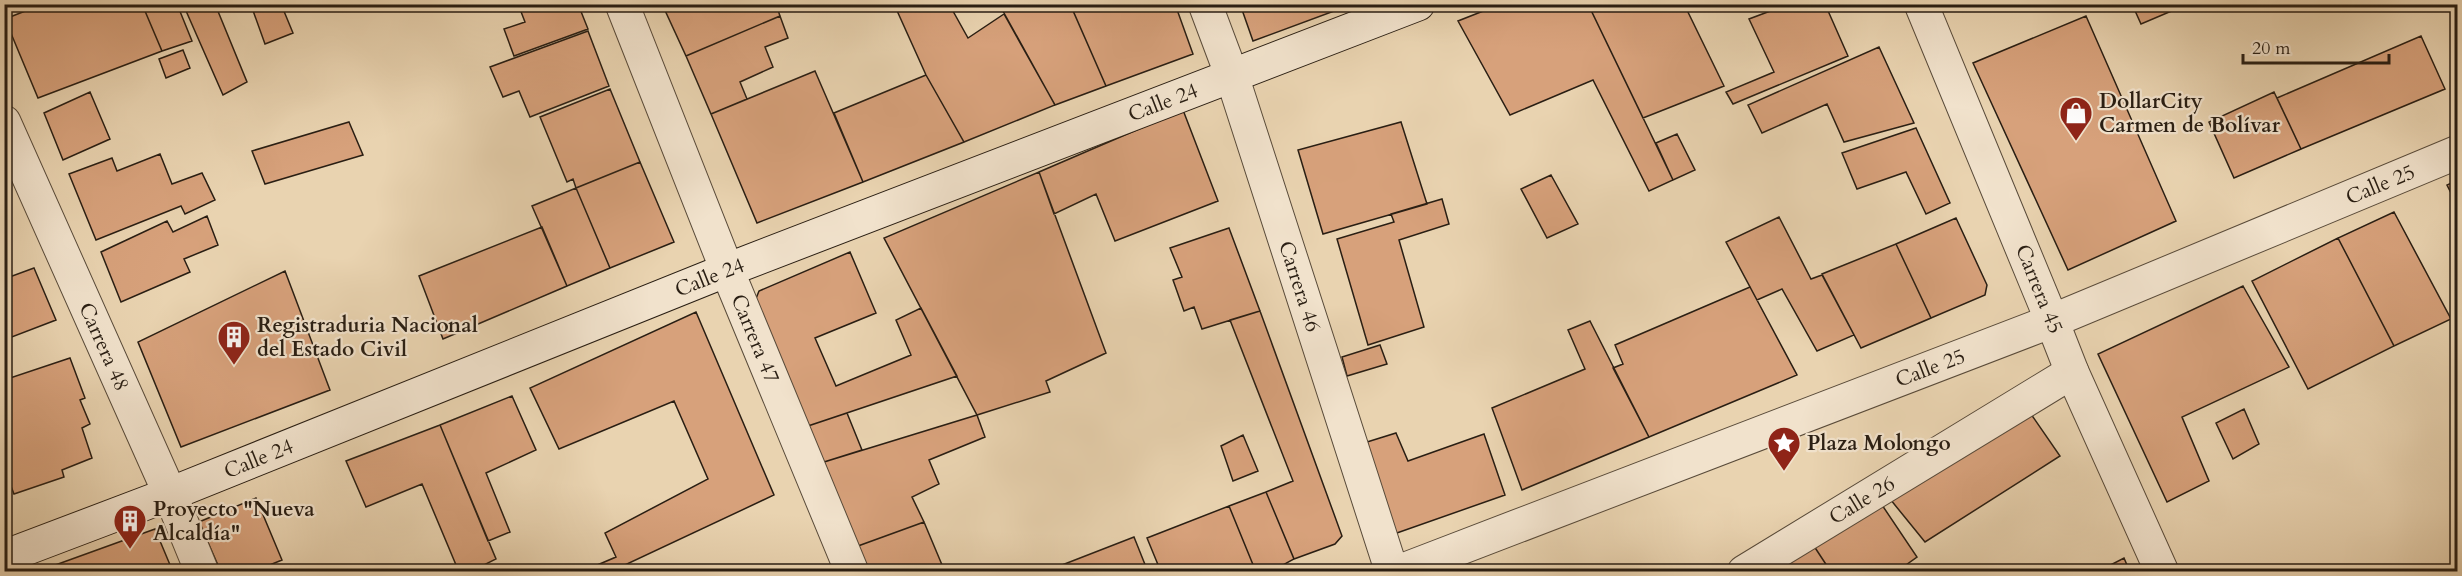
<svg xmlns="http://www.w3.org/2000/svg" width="2462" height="576" font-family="Cardo,serif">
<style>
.building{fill:#d7a17b;stroke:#291e13;stroke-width:1.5}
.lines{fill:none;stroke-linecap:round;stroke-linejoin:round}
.minor-casing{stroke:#594b3a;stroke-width:35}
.tertiary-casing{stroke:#594b3a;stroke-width:35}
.secondary-casing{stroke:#291e13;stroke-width:35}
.minor{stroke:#f1e2cc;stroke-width:33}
.tertiary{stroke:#f1e2cc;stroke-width:33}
.secondary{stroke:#f1e2cc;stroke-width:33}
.labels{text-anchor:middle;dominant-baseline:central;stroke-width:4.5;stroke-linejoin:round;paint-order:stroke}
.poi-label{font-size:21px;font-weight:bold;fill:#291e13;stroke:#f1e2cc;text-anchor:start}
.street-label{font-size:21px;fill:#291e13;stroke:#f1e2cc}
</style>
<rect width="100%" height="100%" fill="#e9d3b0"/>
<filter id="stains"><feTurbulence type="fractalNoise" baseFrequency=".00333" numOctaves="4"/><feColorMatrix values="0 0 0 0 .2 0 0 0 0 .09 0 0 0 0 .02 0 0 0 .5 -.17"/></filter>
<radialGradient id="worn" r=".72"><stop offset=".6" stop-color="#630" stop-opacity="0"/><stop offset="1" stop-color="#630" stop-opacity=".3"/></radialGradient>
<path class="building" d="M43,4h99l20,47 -124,47 -33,-79z
M142,4h35l15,37 -30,10z
M183,4h32l32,78 -24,13z
M233,4h48l12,29 -28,11 -14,-39 -15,6z
M518,4h60l10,25 -74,27 -10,-27 21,-7z
M667,4h109l4,12 -94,40 -23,-50z
M894,4h55l19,34 36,-24 51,91 -91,37 -38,-67z
M999,4h71l36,82 -51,19z
M1075,4h100l18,50 -87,32 -35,-80z
M1240,4h113l-100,37z
M1501,4h87l85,176 -24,11 -56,-111 -83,35 -52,-94z
M1588,4h96l40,82 -81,32z
M1789,4h36l23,52 -115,48 -7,-12 48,-20 -25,-53z
M2132,4h56l-47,20z
M780,16l8,22 -23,9 8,20 -33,15 7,17 -36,15 -25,-58z
M2086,16l90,205 -108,49 -95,-207z
M588,31l21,55 -79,31 -11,-26 -16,6 -13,-30z
M2421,36l24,53 -144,60 -24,-51z
M1879,47l35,76 -70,19 -17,-38 -65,29 -14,-28z
M183,50l7,18 -24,10 -7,-19z
M815,71l48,111 -106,41 -46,-109z
M926,75l38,67 -101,40 -29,-69z
M610,89l30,73 -64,26 -3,-9 -6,3 -27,-65z
M90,92l20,47 -47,21 -19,-47z
M2274,92l27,57 -67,29 -25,-56z
M1183,110l35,91 -103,40 -19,-47 -42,20 -15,-42z
M349,122l14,33 -98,29 -13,-33z
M1401,122l26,82 -104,30 -25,-84z
M1916,128l34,75 -24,11 -20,-42 -49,17 -15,-36z
M1677,134l18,36 -22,10 -17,-37z
M160,154l12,30 30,-11 13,27 -30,14 -4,-8 -85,34 -27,-66 43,-16 5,13z
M640,162l34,80 -64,26 -34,-80z
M1039,172l67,181 -60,28 4,11 -73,23 -93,-177z
M1551,175l27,49 -31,14 -26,-49z
M2458,180v27l-11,-22z
M576,188l34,80 -43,18 -35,-80z
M1442,199l7,25 -50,16 25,87 -56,18 -31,-106 57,-17 -3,-8z
M2394,212l57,107 -57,27 -56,-108z
M207,216l11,29 -34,14 6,13 -69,30 -20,-50 66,-31 6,11z
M1779,217l32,62 11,-4 32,60 -37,16 -35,-62 -25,11 -31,-58z
M1956,218l31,67 -2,10 -54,23 -35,-74z
M542,227l25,59 -124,53 -24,-63z
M1229,228l31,83 -58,18 -8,-22 -10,4 -11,-31 9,-3 -12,-29z
M2338,238l56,108 -86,43 -56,-108z
M1896,244l35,74 -70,30 -39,-74z
M850,252l26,61 -61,25 21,48 75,-31 -15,-35 25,-12 36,68 -152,51 -50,-126 4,-10z
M34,268l22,52 -52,20v-61z
M285,271l45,119 -149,57 -43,-105z
M2243,286l46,81 -107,50 27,64 -42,21 -69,-148z
M1750,287l47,88 -148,62 -36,-69 10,-4 -8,-19z
M1260,311l82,225 -7,8 -41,15 -28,-67 27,-11 -63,-161z
M696,312l78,183 -164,77h-12l-3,-6 21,-9 -11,-24 103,-54 -34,-78 -115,48 -29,-61z
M1590,321l59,116 -127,53 -30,-82 93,-39 -17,-39z
M1380,345l7,19 -40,12 -5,-19z
M70,358l15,40 -5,2 10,24 -8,4 10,30 -30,12 2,7 -50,17 -10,-26v-88z
M512,396l24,54 -50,23 24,59 -22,9 -48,-116z
M2244,409l15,35 -26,15 -17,-36z
M847,413l15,37 -38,12 -19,-35z
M2031,414l29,42 -135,86 -39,-48z
M977,415l8,22 -56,23 10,24 -27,13 12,25 -66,24 -34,-84z
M440,425l56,134 -26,13h-11l-37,-88 -56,23 -20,-46z
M1396,433l12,28 76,-27 21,61 -111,39 -27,-92z
M1243,435l15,36 -25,10 -12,-35z
M1266,492l28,67 -24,13h-14l-27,-66z
M256,498l26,62 -30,12h-31l-22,-50z
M1878,499l39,58 -21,15h-65l-21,-32z
M1229,506l27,66h-95l-14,-34z
M924,522l21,50h-76l-11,-26z
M155,529l18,43h-137z
M1134,537l14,35h-104z
M1810,540l21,32h-69z
M2124,558l6,14h-33z"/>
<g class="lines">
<g class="minor-casing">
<g id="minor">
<path id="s1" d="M622,4l105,266 125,302"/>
<path id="s2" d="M1205,4l27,72 160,496"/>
<path id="s3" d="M4,122l166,372 32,78"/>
<path d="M2052,321l20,51 90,200"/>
<path id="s4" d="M1744,572l328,-200"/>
</g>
</g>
<g class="tertiary-casing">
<g id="tertiary">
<path d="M1921,4l131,317"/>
<path id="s5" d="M1398,572l654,-251 406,-169"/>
</g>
</g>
<g class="secondary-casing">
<g id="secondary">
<path id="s6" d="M4,557l166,-63 557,-224 691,-266"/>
</g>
</g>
<use href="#minor" class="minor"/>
<use href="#tertiary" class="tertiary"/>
<use href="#secondary" class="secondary"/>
</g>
<defs>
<g id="shop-pin" transform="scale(1.725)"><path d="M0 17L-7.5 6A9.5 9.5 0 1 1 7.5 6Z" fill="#8f2418" stroke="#f1e2cc"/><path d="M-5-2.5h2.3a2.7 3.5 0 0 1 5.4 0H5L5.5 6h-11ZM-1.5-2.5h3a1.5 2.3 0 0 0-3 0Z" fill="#fff"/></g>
<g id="building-pin" transform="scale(1.725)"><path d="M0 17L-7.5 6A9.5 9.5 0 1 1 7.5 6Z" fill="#8f2418" stroke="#f1e2cc"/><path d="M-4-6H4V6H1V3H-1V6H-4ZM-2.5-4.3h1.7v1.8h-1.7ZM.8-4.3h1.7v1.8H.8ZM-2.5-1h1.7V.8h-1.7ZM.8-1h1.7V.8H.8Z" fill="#fff"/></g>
<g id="sight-pin" transform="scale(1.725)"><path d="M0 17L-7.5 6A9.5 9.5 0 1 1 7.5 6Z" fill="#8f2418" stroke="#f1e2cc"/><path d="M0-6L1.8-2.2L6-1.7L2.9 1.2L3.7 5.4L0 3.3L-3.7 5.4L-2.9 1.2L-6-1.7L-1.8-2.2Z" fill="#fff"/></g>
</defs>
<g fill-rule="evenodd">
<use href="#shop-pin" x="2076" y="113"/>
<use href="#building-pin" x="234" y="337"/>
<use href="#sight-pin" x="1784" y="443"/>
<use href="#building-pin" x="130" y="521"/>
</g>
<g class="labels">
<g class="poi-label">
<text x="2099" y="101">DollarCity<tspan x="2099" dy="24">Carmen de Bolívar</tspan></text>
<text x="257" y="325">Registraduria Nacional<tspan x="257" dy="24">del Estado Civil</tspan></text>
<text x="1807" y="443">Plaza Molongo</text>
<text x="153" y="509">Proyecto "Nueva<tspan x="153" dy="24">Alcaldía"</tspan></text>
</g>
<g class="street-label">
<text stroke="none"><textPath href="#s6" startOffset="1245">Calle 24</textPath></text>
<text stroke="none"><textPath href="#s5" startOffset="1056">Calle 25</textPath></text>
<text stroke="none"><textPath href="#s6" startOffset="759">Calle 24</textPath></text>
<text stroke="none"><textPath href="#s2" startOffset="298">Carrera 46</textPath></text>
<text transform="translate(2039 289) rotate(68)">Carrera 45</text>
<text stroke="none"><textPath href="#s1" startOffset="360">Carrera 47</textPath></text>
<text stroke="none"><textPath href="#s3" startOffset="246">Carrera 48</textPath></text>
<text stroke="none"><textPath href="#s5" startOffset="570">Calle 25</textPath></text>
<text stroke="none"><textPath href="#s6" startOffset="273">Calle 24</textPath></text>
<text stroke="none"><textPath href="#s4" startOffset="138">Calle 26</textPath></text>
</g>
</g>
<rect width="2462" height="576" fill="none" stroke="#e9d3b0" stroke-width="24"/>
<rect x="6" y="6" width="2450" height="564" fill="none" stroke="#291e13" stroke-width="3"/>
<rect x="12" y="12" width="2438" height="552" fill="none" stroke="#291e13" stroke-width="1.5"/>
<path d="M2243 54v9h146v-9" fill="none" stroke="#291e13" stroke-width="3"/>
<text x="2252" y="54" font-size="18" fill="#291e13" stroke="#f1e2cc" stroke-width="4.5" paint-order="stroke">20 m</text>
<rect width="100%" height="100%" filter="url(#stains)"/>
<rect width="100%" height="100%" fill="url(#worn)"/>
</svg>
